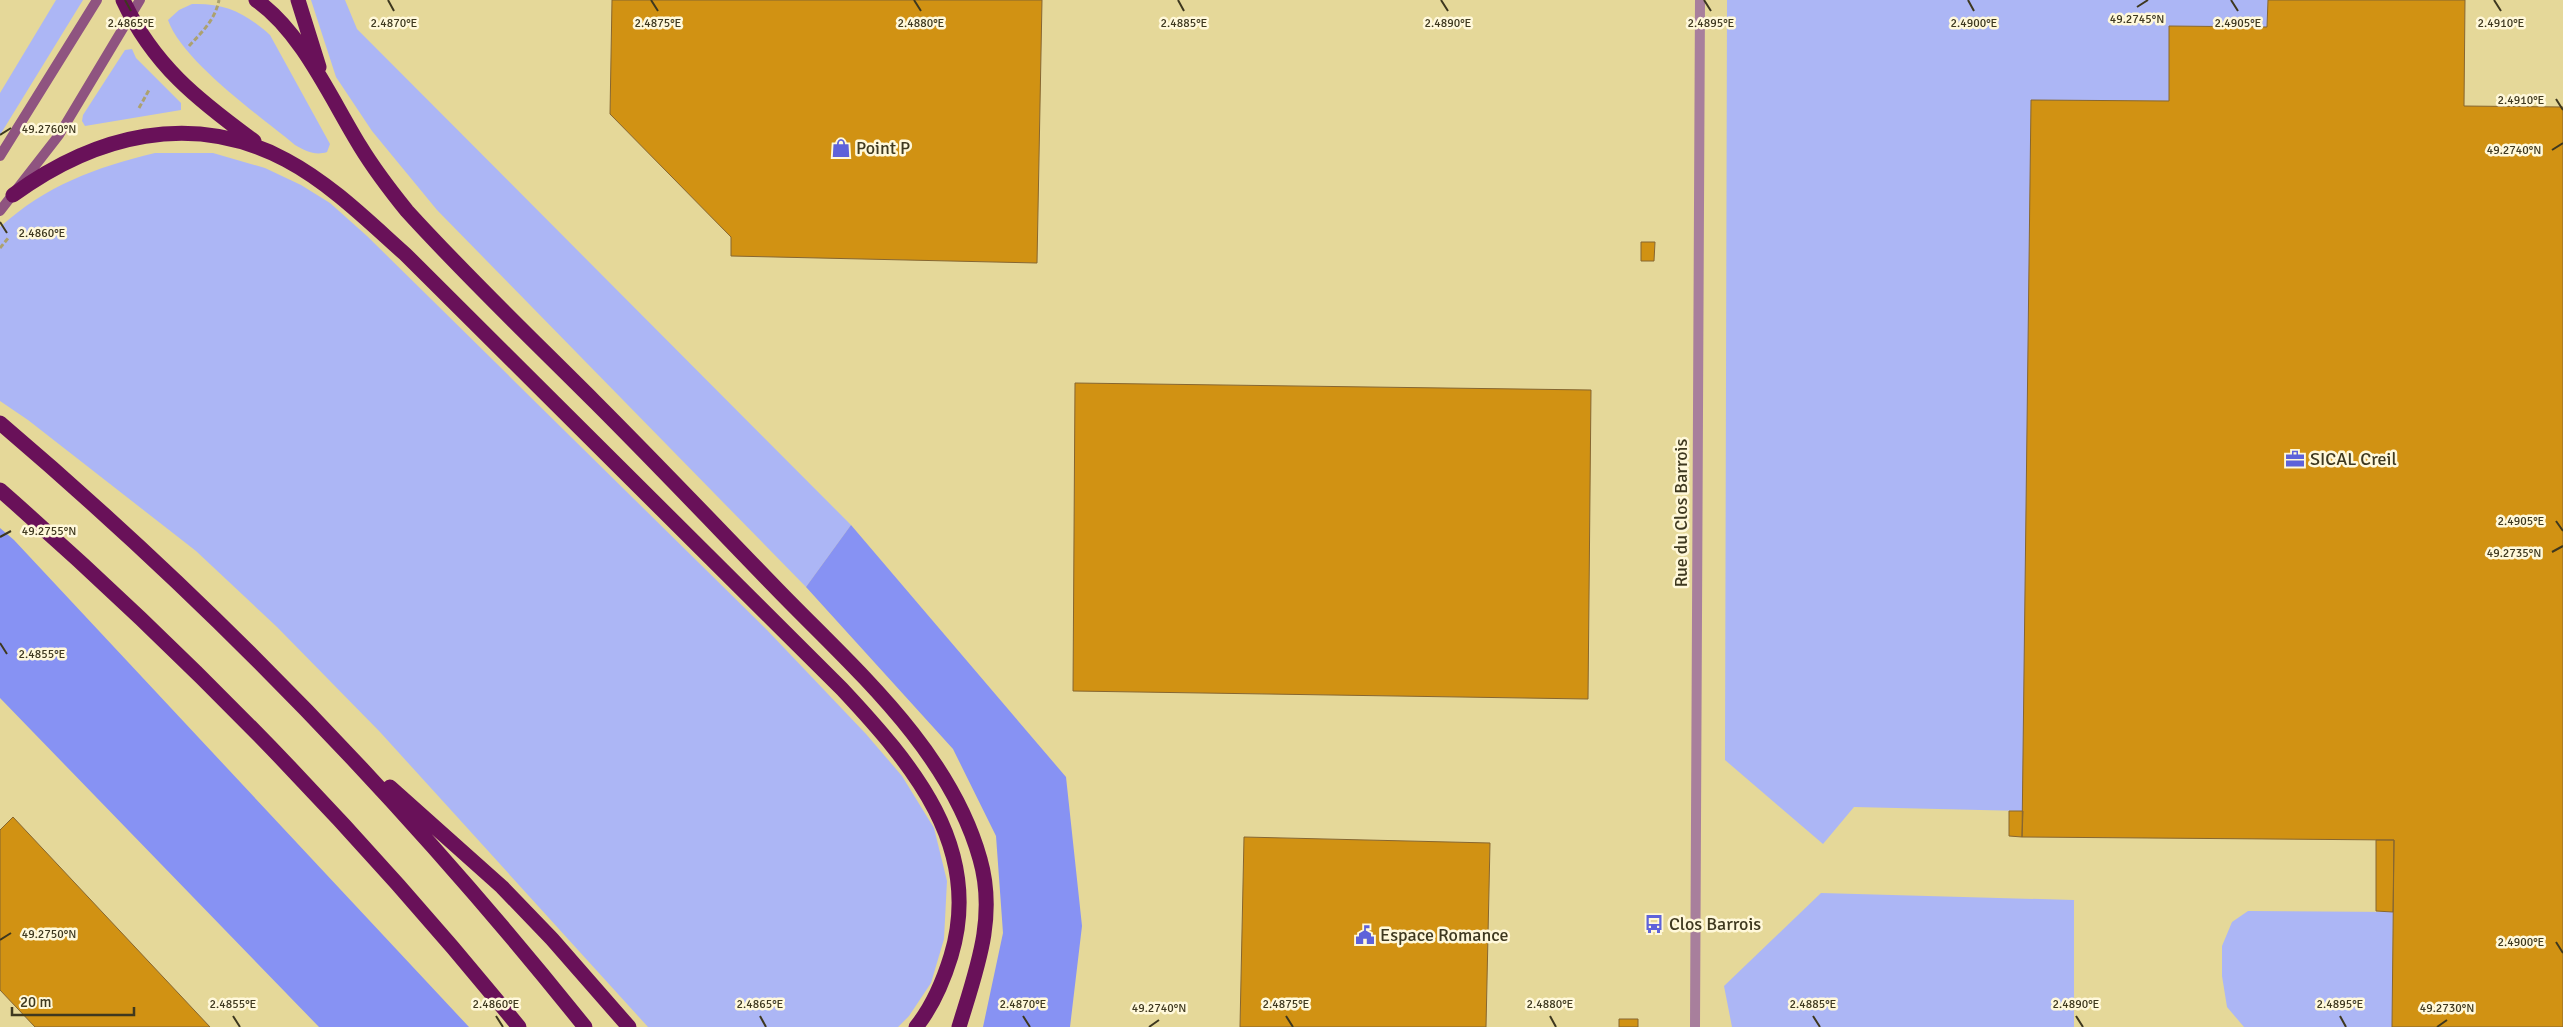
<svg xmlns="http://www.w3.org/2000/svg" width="2563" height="1027" font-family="Signika,sans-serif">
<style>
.green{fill:#acb6f5}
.forest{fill:#8792f3}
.building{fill:#d19213;stroke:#866631}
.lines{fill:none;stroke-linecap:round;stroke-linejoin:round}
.path{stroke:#aca16f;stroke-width:3;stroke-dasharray:5 2.5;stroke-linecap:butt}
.street{stroke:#a87f9c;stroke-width:10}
.secondary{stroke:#8f5480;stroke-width:10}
.highway{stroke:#691159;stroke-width:15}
.ticks{fill:none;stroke:#3e381f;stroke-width:2}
.labels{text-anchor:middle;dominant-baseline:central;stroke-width:5;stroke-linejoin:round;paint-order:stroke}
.poi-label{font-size:18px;fill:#3e381f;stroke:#fff8da;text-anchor:start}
.street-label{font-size:18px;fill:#3e381f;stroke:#fff8da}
.ticks-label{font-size:12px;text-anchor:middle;fill:#3e381f;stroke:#fff8da;stroke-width:5;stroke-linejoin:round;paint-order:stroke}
</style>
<rect width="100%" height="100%" fill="#e5d899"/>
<path class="green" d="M56,0h27l-83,135v-42z
M311,0h34l12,29 494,496 -45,62 -369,-377 -65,-79 -36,-54z
M1727,0h551h-10l-1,27 -97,-1 -1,75 -138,-1 -8,711 -169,-4 -31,37 -98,-84z
M192,4c34,-1 53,9 78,31l60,109 -3,8c-12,4 -21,-1 -32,-7 -35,-29 -113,-84 -127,-125l11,-10z
M132,49l4,9 45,45v7l-96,16 -3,-5 1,-6 42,-65z
M155,153h58l52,15 36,17 29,18 37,33 400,394 99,104 36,42 32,52 13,53 -3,58 -13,44 -22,33 -11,11h-250l-268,-295 -103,-105 -81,-76 -168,-131 -28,-19v-174c47,-42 94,-59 155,-74z
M1821,893l253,7v127h-342l-8,-41z
M2248,911l145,1 -1,115h-148l-17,-20 -5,-31v-30l10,-24z"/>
<path class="forest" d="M851,525l215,252 16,149 -12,101h-87l20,-94 -7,-97 -43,-87 -147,-162z
M0,528l14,12 455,487h-150l-319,-329z"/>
<path class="building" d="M612,0h430l-5,263 -306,-7v-19l-121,-123z
M2268,0h197l-1,106 99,1v920h-171l2,-187 -372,-3 9,-737 138,1v-75l98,1z
M1641,242h14l-1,19h-13z
M1075,383l516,7 -3,309 -515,-8z
M2009,811h14l-1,26 -13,-1z
M13,817l197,210h-175l-35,-37v-160z
M1244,837l246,6 -4,184h-246z
M2376,840h18l-1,72 -17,-1z
M1619,1019h19v8h-19z"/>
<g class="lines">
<path class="path" d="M189,46c13,-14 26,-26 30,-46
M139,108l10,-18
M0,248l9,-11"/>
<path class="street" d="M1695,1027l5,-1027"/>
<path class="secondary" d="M0,156l97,-156
M0,211l59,-76 81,-135"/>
<path class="highway" d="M123,0c30,65 75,100 131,141
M256,0c46,32 75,99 104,146 14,23 30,44 47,65 60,66 125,128 188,191 60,60 119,122 179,184 77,80 175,162 206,273 17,59 -4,112 -21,168
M298,0l21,67
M13,195c82,-60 179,-85 273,-35 45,24 82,61 119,94l437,435c70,75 142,158 109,267 -8,26 -18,50 -35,71
M0,423c214,182 409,384 585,604
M0,490c187,164 362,344 519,537
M390,787l112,100 50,52 77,88"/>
</g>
<path class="ticks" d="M125,0l6,11M388,0l6,11M651,0l7,11M914,0l7,11M1178,0l6,11M1441,0l7,11M1704,0l7,11M1968,0l6,11M2231,0l7,11M2494,0l7,11M2137,7l11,-7M2556,99l7,11M0,135l11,-7M2552,150l11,-7M0,222l7,11M2556,521l7,10M0,537l11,-6M2552,552l11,-6M0,643l7,11M0,940l11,-7M2556,942l7,11M233,1016l7,11M496,1016l7,11M760,1016l6,11M1023,1016l7,11M1286,1016l7,11M1550,1016l6,11M1813,1016l7,11M2076,1016l7,11M2340,1016l6,11M1149,1027l10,-7M2437,1027l10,-7"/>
<defs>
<g id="shop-bare" transform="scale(1.5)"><path d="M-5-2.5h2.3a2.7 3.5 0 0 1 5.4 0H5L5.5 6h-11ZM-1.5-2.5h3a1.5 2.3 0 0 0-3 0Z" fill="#5e62da" stroke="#fff8da" stroke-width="2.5" paint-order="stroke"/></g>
<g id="office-bare" transform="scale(1.5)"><path d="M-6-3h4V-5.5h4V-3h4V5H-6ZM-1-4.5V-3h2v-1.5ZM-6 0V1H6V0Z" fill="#5e62da" stroke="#fff8da" stroke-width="2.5" paint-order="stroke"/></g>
<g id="bus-bare" transform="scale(1.5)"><path d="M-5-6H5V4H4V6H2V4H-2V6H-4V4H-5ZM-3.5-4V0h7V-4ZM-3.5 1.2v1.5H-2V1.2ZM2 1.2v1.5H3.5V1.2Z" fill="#5e62da" stroke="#fff8da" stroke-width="2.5" paint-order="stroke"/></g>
<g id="civic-bare" transform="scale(1.5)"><path d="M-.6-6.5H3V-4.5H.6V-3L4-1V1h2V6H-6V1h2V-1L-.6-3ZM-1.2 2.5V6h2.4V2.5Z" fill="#5e62da" stroke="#fff8da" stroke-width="2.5" paint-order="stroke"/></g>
</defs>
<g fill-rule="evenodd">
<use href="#shop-bare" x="841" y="148"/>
<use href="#office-bare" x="2295" y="459"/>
<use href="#bus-bare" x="1654" y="924"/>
<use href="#civic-bare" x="1365" y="935"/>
</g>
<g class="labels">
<g class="poi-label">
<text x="856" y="148">Point P</text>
<text x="2310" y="459">SICAL Creil</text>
<text x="1669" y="924">Clos Barrois</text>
<text x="1380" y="935">Espace Romance</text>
</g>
<g class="street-label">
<text transform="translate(1681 513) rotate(-90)">Rue du Clos Barrois</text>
</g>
</g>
<g class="ticks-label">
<text x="2137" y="23">49.2745°N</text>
<text x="1974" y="27">2.4900°E</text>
<text x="2501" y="27">2.4910°E</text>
<text x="131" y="27">2.4865°E</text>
<text x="394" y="27">2.4870°E</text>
<text x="658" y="27">2.4875°E</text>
<text x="921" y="27">2.4880°E</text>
<text x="1184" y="27">2.4885°E</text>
<text x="1448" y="27">2.4890°E</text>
<text x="1711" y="27">2.4895°E</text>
<text x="2238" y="27">2.4905°E</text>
<text x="2521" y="104">2.4910°E</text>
<text x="49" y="133">49.2760°N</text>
<text x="2514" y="154">49.2740°N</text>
<text x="42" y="237">2.4860°E</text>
<text x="2521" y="525">2.4905°E</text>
<text x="49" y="535">49.2755°N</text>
<text x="2514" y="557">49.2735°N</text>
<text x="42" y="658">2.4855°E</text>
<text x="49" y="938">49.2750°N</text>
<text x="2521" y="946">2.4900°E</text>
<text x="233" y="1008">2.4855°E</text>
<text x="496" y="1008">2.4860°E</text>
<text x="760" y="1008">2.4865°E</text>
<text x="1023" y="1008">2.4870°E</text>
<text x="1286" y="1008">2.4875°E</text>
<text x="1550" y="1008">2.4880°E</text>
<text x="1813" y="1008">2.4885°E</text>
<text x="2076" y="1008">2.4890°E</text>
<text x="2340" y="1008">2.4895°E</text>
<text x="1159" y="1012">49.2740°N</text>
<text x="2447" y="1012">49.2730°N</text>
</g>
<path d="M12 1007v8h122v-8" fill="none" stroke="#3e381f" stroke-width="2.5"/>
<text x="20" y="1007" font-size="15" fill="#3e381f" stroke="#fff8da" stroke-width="4" paint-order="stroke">20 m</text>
</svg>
